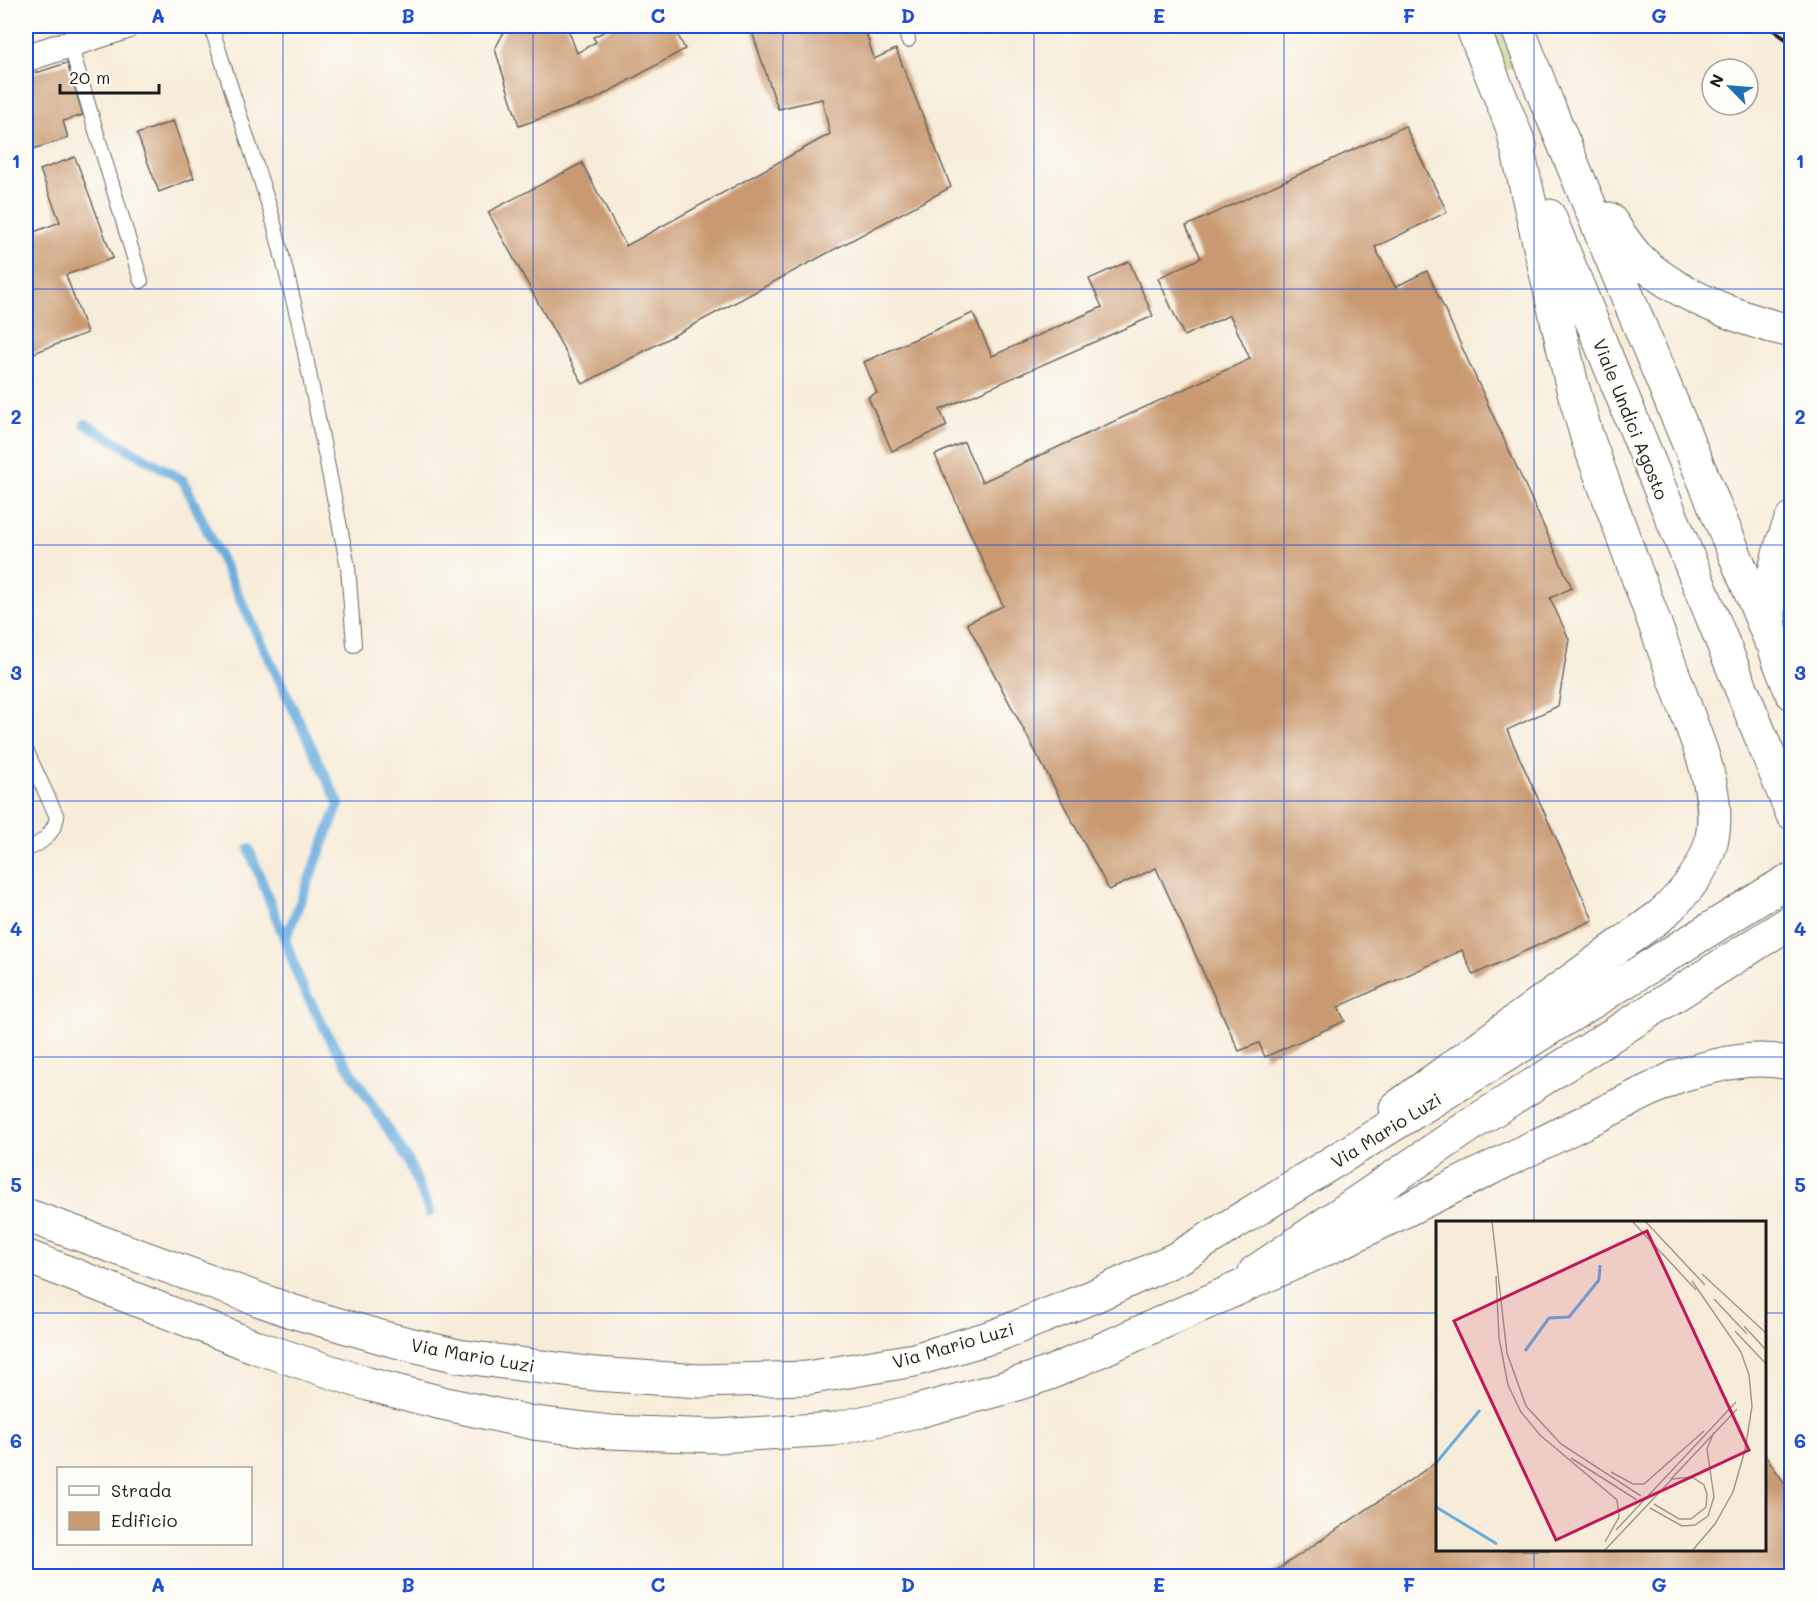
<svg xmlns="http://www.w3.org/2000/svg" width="1817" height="1602" font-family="Mali,sans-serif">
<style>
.green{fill:#b0bf62;stroke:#666e3f;stroke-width:1.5}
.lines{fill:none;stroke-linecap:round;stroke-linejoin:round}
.stream{stroke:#69adde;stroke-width:10}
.building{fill:#c99a71}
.service-casing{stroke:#69655e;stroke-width:16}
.minor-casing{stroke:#69655e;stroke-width:29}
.secondary-casing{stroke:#69655e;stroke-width:35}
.primary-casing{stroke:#69655e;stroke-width:35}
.service{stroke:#fff;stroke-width:14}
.minor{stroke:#fff;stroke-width:27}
.secondary{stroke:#fff;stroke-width:33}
.primary{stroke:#fff;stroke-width:33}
.rail{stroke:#1c1c1c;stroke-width:4.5}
.grid{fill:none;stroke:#1d4ed8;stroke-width:1.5;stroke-opacity:0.55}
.labels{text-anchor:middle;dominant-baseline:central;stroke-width:6;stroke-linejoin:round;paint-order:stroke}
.street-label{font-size:18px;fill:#1c1c1c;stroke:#fdfcf7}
.inset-river{fill:none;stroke:#69adde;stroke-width:3}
.inset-road{fill:none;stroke:#9f998d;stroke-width:1.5}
.view{fill:#c2185b;fill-opacity:0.15;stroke:#c2185b;stroke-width:3}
.inset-edge{fill:none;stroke:#1c1c1c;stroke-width:3}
.neatline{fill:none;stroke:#1d4ed8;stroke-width:2}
.grid-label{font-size:20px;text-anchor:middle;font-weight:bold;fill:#1d4ed8}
</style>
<rect width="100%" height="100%" fill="#fdfcf7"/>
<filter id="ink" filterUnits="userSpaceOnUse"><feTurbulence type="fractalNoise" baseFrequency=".0167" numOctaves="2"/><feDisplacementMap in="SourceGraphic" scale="12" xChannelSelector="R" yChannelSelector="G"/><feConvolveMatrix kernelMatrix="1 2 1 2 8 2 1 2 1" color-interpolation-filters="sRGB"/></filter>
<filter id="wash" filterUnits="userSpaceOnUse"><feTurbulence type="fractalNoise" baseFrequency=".008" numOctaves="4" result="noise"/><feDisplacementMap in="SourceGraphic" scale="24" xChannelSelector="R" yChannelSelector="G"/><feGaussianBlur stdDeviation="1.35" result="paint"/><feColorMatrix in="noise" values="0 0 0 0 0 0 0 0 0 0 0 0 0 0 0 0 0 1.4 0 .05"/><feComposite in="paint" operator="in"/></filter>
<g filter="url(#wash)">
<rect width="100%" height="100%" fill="#f7ecd9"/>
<path class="green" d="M1487,26h14l12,40 -9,4z"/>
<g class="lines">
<path class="stream" d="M85,424l98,56 156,324 -54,136 17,46 28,53 78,121 22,53
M249,849l36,91"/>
</g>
<g id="blocks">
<path class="building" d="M507,26h60l10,27 19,-11 -3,-5 23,-11h57l12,23 -91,51 -75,26 -24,-77z
M750,26h114l10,33 22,-10 55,138 -368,197 -95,-172 94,-49 44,83 204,-112 -8,-35 -44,10z
M67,63l16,52 -20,6 5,17 -42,13v-75z
M173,121l21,57 -35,14 -22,-58z
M1405,126l42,86 -72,35 20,40 32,-16 145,317 -22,10 19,41 -11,67 -51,24 86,190 -120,55 -11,-25 -124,57 7,14 -80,36 -6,-14 -20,8 -83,-183 -47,22 -142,-267 36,-17 -68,-151 29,-13 18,40 268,-123 -20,-44 -46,21 -26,-58 43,-20 -15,-32z
M75,157l38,101 -47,17 21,58 -61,23v-121l34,-13 -20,-52z
M1129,261l24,55 -213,94 7,16 -55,25 -24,-54 9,-4 -13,-31 109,-49 19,43 110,-49 -13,-28z
M1764,1453l27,40v83h-523l169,-114v88h327z"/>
</g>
</g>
<g filter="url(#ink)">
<use href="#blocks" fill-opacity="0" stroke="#69655e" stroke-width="1.5"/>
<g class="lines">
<g class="service-casing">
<path id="service" d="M211,26l60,186 28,111 49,244 6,78
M905,26l3,14
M70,44l71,237
M26,750l31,67c-4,18 -15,26 -31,33"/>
</g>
<g class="minor-casing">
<path id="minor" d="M26,58l99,-32"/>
</g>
<g class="secondary-casing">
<path id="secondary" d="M1472,26l48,120
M1517,26l30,77 223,536
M1549,216l243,597
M1609,219c9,13 18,27 28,38 35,36 106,64 155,74
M1396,1108l264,-192c58,-52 65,-92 41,-165l-114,-314 -15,-52 -60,-259
M1255,1272l223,-152 314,-199"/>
</g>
<g class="primary-casing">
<path id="primary" d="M1792,519c-12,25 -24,71 -23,99 2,26 13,51 23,75
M26,1215l265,96 97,28 70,17 137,18 105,7 107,-3 107,-18 81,-24 97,-39 86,-39 608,-376
M26,1256l230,91 112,37 74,19 92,20 75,9 108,4 117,-7 84,-18 83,-22 49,-16 291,-131 337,-166c37,-11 75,-22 114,-12"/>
</g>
<use href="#service" class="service"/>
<use href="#minor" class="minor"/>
<use href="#secondary" class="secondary"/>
<use href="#primary" class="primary"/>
<path class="rail" d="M1768,26l24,17"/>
</g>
</g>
<path class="grid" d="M283,26v1550M533,26v1550M783,26v1550M1034,26v1550M1284,26v1550M1534,26v1196M26,289h1766M26,545h1766M26,801h1766M26,1057h1766M26,1313h1412M1764,1313h28M1534,1550v26"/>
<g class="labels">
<g class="street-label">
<text transform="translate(1631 419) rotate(68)">Viale Undici Agosto</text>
<text transform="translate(1386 1130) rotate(-32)">Via Mario Luzi</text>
<text transform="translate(953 1345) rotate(-16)">Via Mario Luzi</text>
<text transform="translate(473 1355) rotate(10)">Via Mario Luzi</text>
</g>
</g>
<g transform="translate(1436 1221)">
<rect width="330" height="330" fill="#f7ecd9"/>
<path class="inset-river" d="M89,130l24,-33 20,-1 30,-37 1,-15M0,242l44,-53M0,286l61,37"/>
<path class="inset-road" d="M56,0l15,132 19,53 35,38 80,52M196,0l64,69M209,0l60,64M266,53l64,59M60,55l3,62 9,47 13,27 19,23 77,65 2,17 -14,25M256,60l49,71 8,23 3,31 -7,44 -12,42 -18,32 -23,27M278,78l33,35M308,105l22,24M299,110l31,33M135,237l66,42M175,251l22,12h11l60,-53M235,258l66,-70M214,287l32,18 13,-1 13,-9 6,-19 -7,-48 7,-17M180,309l120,-128M168,330l68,-72 20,-2 12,8 3,9 -1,13 -15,12h-12l-25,-15"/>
<path class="view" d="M211,10l102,219 -193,90 -102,-219z"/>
<rect width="330" height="330" class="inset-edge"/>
</g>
<rect width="1817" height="1602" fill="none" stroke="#fdfcf7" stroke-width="66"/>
<rect x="57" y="1467" width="195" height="78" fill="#fdfcf7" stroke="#a3a29f" stroke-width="1.5"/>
<rect x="69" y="1486" width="30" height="9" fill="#ffffff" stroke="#a3a29f" stroke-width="1.5"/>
<text x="111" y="1497" font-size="18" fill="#1c1c1c">Strada</text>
<rect x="69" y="1512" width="30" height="18" fill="#c99a71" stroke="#a3a29f" stroke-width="1.5"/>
<text x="111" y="1527" font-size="18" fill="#1c1c1c">Edificio</text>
<g transform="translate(1730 87) rotate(295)"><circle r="28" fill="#fdfcf7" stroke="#a3a29f" stroke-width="1.5"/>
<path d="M0-4.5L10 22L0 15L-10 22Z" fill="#1f6fb2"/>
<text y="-9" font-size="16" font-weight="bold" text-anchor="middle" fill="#1c1c1c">N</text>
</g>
<path d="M60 84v9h99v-9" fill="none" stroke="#1c1c1c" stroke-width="3"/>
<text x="69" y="84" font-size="18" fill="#1c1c1c" stroke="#fdfcf7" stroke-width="4.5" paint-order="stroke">20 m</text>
<rect x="33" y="33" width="1751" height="1536" class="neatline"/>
<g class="grid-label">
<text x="158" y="23">A</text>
<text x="408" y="23">B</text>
<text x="658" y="23">C</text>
<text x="908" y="23">D</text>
<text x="1159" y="23">E</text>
<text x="1409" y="23">F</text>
<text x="1659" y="23">G</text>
<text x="16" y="168">1</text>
<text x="1800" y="168">1</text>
<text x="16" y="424">2</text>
<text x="1800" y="424">2</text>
<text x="16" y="680">3</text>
<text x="1800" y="680">3</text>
<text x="16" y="936">4</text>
<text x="1800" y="936">4</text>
<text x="16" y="1192">5</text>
<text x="1800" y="1192">5</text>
<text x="16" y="1448">6</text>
<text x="1800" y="1448">6</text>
<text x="158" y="1592">A</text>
<text x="408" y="1592">B</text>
<text x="658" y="1592">C</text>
<text x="908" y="1592">D</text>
<text x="1159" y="1592">E</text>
<text x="1409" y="1592">F</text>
<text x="1659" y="1592">G</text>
</g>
</svg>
